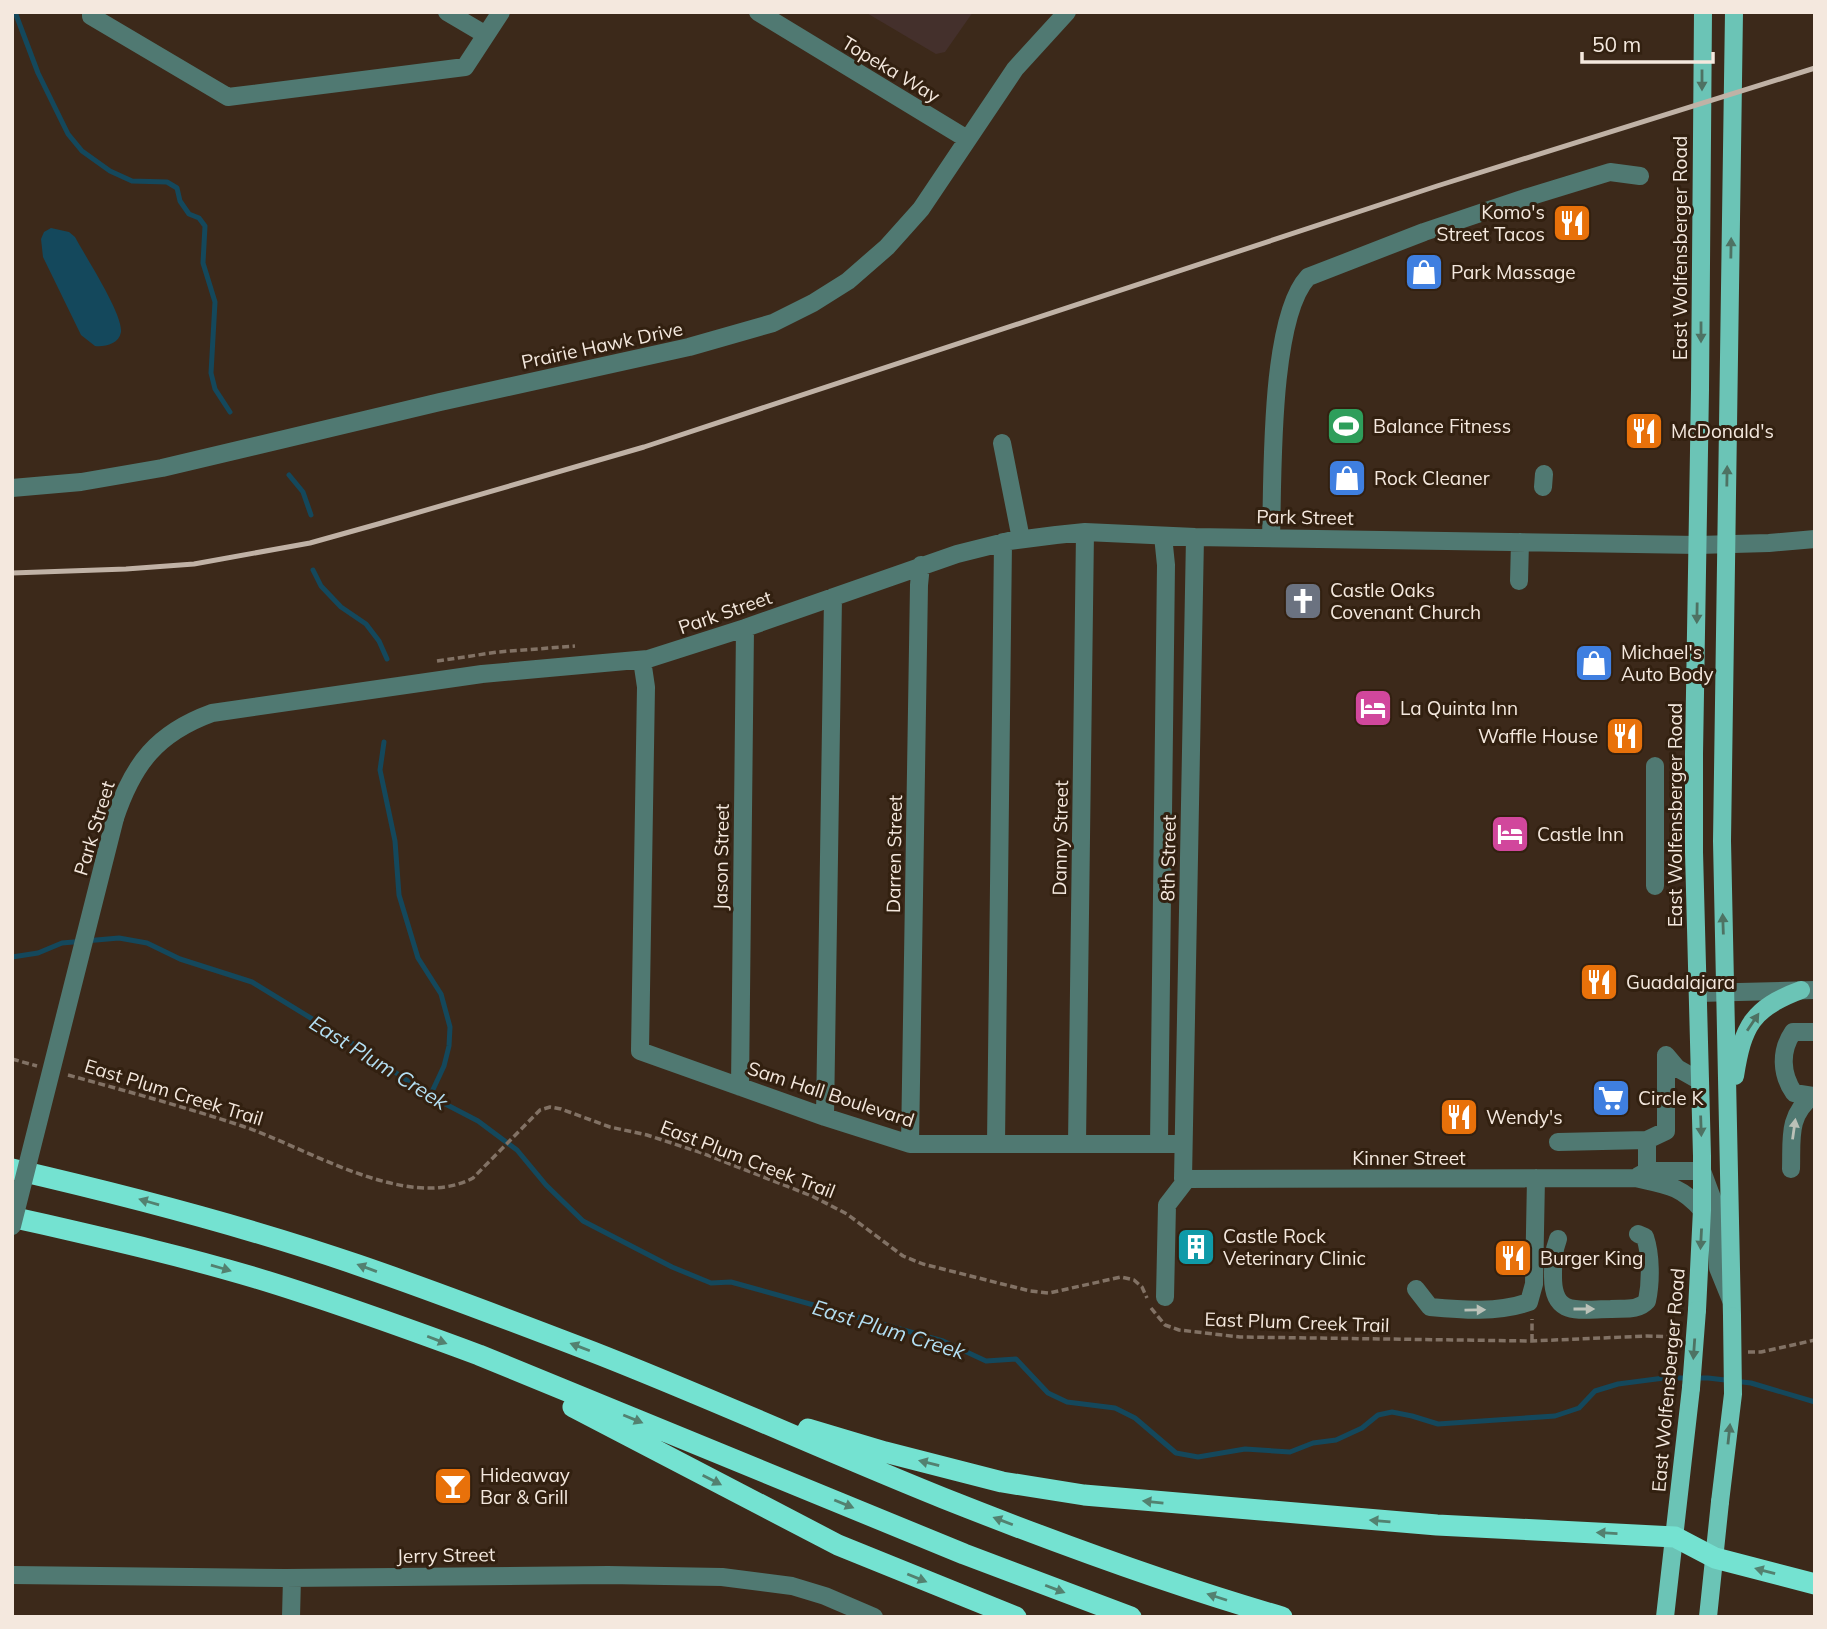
<svg xmlns="http://www.w3.org/2000/svg" width="1827" height="1629" font-family="Mulish,sans-serif">
<style>
.industrial{fill:#44302c}
.water{fill:#14485c}
.lines{fill:none;stroke-linecap:round;stroke-linejoin:round}
.stream{stroke:#14485c;stroke-width:5}
.path{stroke:#827265;stroke-width:3.5;stroke-dasharray:7 3.5;stroke-linecap:butt}
.minor{stroke:#507972;stroke-width:18}
.major{stroke:#6bc4b6;stroke-width:18}
.highway{stroke:#74e2d1;stroke-width:21}
.rail{stroke:#c0b2a6;stroke-width:5}
.minor-bridge{stroke:#507972;stroke-width:18}
.major-bridge{stroke:#6bc4b6;stroke-width:18}
.oneway{fill:#4e7263}
.oneway2{fill:#bbc1b8}
.oneway3{fill:#538170}
.labels{text-anchor:middle;dominant-baseline:central;stroke-width:6;stroke-linejoin:round;paint-order:stroke}
.street-label{font-size:19px;fill:#f4e8de;stroke:#322010}
.poi-label{font-size:19px;fill:#f4e8de;stroke:#322010;text-anchor:start}
.water-label{font-size:21px;font-style:italic;fill:#b3dff3;stroke:#322010}
</style>
<rect width="100%" height="100%" fill="#3c291a"/>
<path class="industrial" d="M865,12h108l-28,40 -9,2z"/>
<path class="water" d="M51,228l18,4 6,5c10,19 48,77 46,95 -2,12 -16,15 -26,14l-14,-11 -38,-78 -2,-18 3,-7z"/>
<g class="lines">
<path class="stream" d="M15,12l23,61 30,61 14,17 28,20 22,10 35,1 10,6 3,13 9,13 10,4 6,8 -2,37 12,39 -4,71 4,16 15,23
M289,475l14,17 8,23
M313,570l8,16 20,21 25,17 13,17 8,18
M384,742l-4,28 15,71 4,54 19,63 23,36 9,33 -1,19 -5,20 -14,30
M12,957l26,-4 24,-10 57,-5 28,5 33,16 72,23 106,65 72,49 48,25 39,29 29,35 37,36 89,46 39,16 20,-1 212,59 43,20 30,-2 32,34 19,9 48,6 20,10 41,35 22,4 47,-8 45,3 23,-9 23,-3 26,-12 16,-13 14,-3 20,4 26,8 117,-8 24,-8 16,-17 23,-7 46,-6h44l43,5 64,19"/>
<path class="path" d="M437,661l61,-9 77,-6
M12,1059l25,7
M68,1075c58,16 117,32 174,51 64,21 165,87 231,52l67,-68 10,-3 11,2 49,18 37,8 55,18 110,43 35,18 56,42 20,8 107,27 19,2 72,-16 13,3 8,7 5,11
M1151,1308l14,17 14,5 61,7 292,4 115,-5 32,1
M1532,1341v-22
M1748,1352h13l54,-12"/>
<path class="minor" d="M91,12v4l137,81 237,-30 36,-55
M447,12l39,23
M758,12l209,127
M1002,443l19,96
M1543,487l1,-13
M12,488l69,-6 81,-14 278,-66 249,-55 84,-24 40,-20 35,-22 39,-34 34,-38 94,-140 52,-57
M1195,537l-12,642 452,-1c31,7 45,7 67,32
M1271,538c2,-59 -2,-219 37,-261l116,-45 98,-33 88,-27 30,4
M1519,581l1,-39
M642,660l4,27 -6,364 185,66 85,27h273
M115,818c18,-54 42,-85 97,-105l270,-39 166,-15 97,-31 212,-74 52,-13 47,-6 29,-3 110,5 503,8 71,-2 46,-4
M1655,886v-120
M1698,993l117,-3
M1666,1055l11,13 23,13
M740,1087l5,-459
M1813,1096l-19,-3c-13,-19 -14,-42 -1,-61h22
M825,1117l8,-520
M1558,1142l89,-2
M910,1144l9,-559 2,-20
M996,1144l7,-602
M1077,1144l8,-612
M1159,1144l7,-579 -3,-29
M1791,1169c1,-29 -4,-54 22,-73
M1647,1171v-31l19,-9v-76
M1638,1176l9,-5h55l16,43v54l13,32
M1558,1239c-5,13 -5,24 -5,38 0,41 27,32 58,32 13,-1 27,2 36,-8 4,-19 4,-46 -2,-64l-7,-3
M1416,1289l14,18c33,3 67,6 99,-5l5,-18 2,-106
M1165,1297l2,-92 20,-26
M12,1575l273,3 323,-3 114,2 70,9 33,10 49,21
M291,1617l1,-39"/>
<path class="major" d="M1735,1076c8,-50 17,-68 66,-86
M1697,1310l5,-100v-54l-8,-304v-98l6,-364 3,-378
M1732,1316l-10,-475 12,-829
M1665,1617l26,-229
M1708,1617l12,-115"/>
<path class="highway" d="M12,1169c117,27 233,57 346,96 79,27 157,57 235,87 118,46 233,99 350,146 111,44 224,86 339,119
M12,1217c82,19 164,37 244,61 76,23 150,50 223,77l485,199 167,63
M573,1407l265,138 178,72
M808,1429l77,23 117,30 82,13 353,30 238,12 40,21 100,26"/>
<path class="rail" d="M12,573l114,-4 68,-5 116,-21 68,-19 266,-77 793,-261 378,-118"/>
<path class="minor-bridge" d="M12,1226l103,-408"/>
<path class="major-bridge" d="M1691,1388l6,-78
M1720,1502l13,-108 -1,-78"/>
</g>
<defs><path id="oneway-solid" d="M-6-.8H1V-3.2L6.5 0L1 3.2V.8H-6Z" transform="scale(1.75)"/></defs>
<g class="oneway">
<use href="#oneway-solid" transform="translate(1702 80) rotate(90)"/>
<use href="#oneway-solid" transform="translate(1731 248) rotate(-89)"/>
<use href="#oneway-solid" transform="translate(1701 332) rotate(90)"/>
<use href="#oneway-solid" transform="translate(1727 476) rotate(-89)"/>
<use href="#oneway-solid" transform="translate(1697 613) rotate(91)"/>
<use href="#oneway-solid" transform="translate(1723 924) rotate(-92)"/>
<use href="#oneway-solid" transform="translate(1753 1022) rotate(-56)"/>
<use href="#oneway-solid" transform="translate(1701 1126) rotate(88)"/>
<use href="#oneway-solid" transform="translate(1701 1239) rotate(93)"/>
<use href="#oneway-solid" transform="translate(1694 1349) rotate(94)"/>
<use href="#oneway-solid" transform="translate(1729 1434) rotate(-84)"/>
</g>
<g class="oneway2">
<use href="#oneway-solid" transform="translate(1794 1129) rotate(-82)"/>
<use href="#oneway-solid" transform="translate(1584 1309)"/>
<use href="#oneway-solid" transform="translate(1475 1310) rotate(-1)"/>
</g>
<g class="oneway3">
<use href="#oneway-solid" transform="translate(149 1202) rotate(-164)"/>
<use href="#oneway-solid" transform="translate(221 1268) rotate(16)"/>
<use href="#oneway-solid" transform="translate(367 1268) rotate(-160)"/>
<use href="#oneway-solid" transform="translate(437 1340) rotate(21)"/>
<use href="#oneway-solid" transform="translate(580 1347) rotate(-159)"/>
<use href="#oneway-solid" transform="translate(633 1419) rotate(22)"/>
<use href="#oneway-solid" transform="translate(929 1463) rotate(-166)"/>
<use href="#oneway-solid" transform="translate(712 1480) rotate(27)"/>
<use href="#oneway-solid" transform="translate(1153 1502) rotate(-174)"/>
<use href="#oneway-solid" transform="translate(844 1504) rotate(22)"/>
<use href="#oneway-solid" transform="translate(1003 1521) rotate(-159)"/>
<use href="#oneway-solid" transform="translate(1380 1521) rotate(-175)"/>
<use href="#oneway-solid" transform="translate(1607 1533) rotate(-177)"/>
<use href="#oneway-solid" transform="translate(1765 1571) rotate(-165)"/>
<use href="#oneway-solid" transform="translate(917 1578) rotate(22)"/>
<use href="#oneway-solid" transform="translate(1055 1589) rotate(21)"/>
<use href="#oneway-solid" transform="translate(1217 1597) rotate(-162)"/>
</g>
<defs>
<g id="restaurant-square" transform="scale(2.0125)"><rect x="-9" y="-9" width="18" height="18" rx="4" fill="#e8710a" stroke="#322010"/><path d="M-5-6h1v4h1v-4h1v4h1v-4h1v5L-1.5 .5V6h-2V.5L-5-1ZM5-6V6H3V1.5H1.5Q1.5-4 5-6Z" fill="#fff"/></g>
<g id="shop-square" transform="scale(2.0125)"><rect x="-9" y="-9" width="18" height="18" rx="4" fill="#3f7fe0" stroke="#322010"/><path d="M-5-2.5h2.3a2.7 3.5 0 0 1 5.4 0H5L5.5 6h-11ZM-1.5-2.5h3a1.5 2.3 0 0 0-3 0Z" fill="#fff"/></g>
<g id="stadium-square" transform="scale(2.0125)"><rect x="-9" y="-9" width="18" height="18" rx="4" fill="#2e9e5b" stroke="#322010"/><path d="M0-5a6.5 5 0 1 0 0 10a6.5 5 0 1 0 0-10ZM-3.5-1.8h7v3.6h-7Z" fill="#fff"/></g>
<g id="church-square" transform="scale(2.0125)"><rect x="-9" y="-9" width="18" height="18" rx="4" fill="#6b7280" stroke="#322010"/><path d="M-1.2-6h2.4v3.5h3.3v2.4h-3.3V6h-2.4V-.1h-3.3v-2.4h3.3Z" fill="#fff"/></g>
<g id="hotel-square" transform="scale(2.0125)"><rect x="-9" y="-9" width="18" height="18" rx="4" fill="#d1479c" stroke="#322010"/><path d="M-6-4.5h1.5V1H6V5H4.5V3h-9V5H-6ZM-4 0a1.8 1.8 0 1 1 3.6 0ZM.5 0V-2.5h3Q6-2.5 6 0Z" fill="#fff"/></g>
<g id="supermarket-square" transform="scale(2.0125)"><rect x="-9" y="-9" width="18" height="18" rx="4" fill="#3f7fe0" stroke="#322010"/><path d="M-6-5.5h2.5l.6 2H6L4.5 2H-2.5L-4.4-4H-6ZM-1.5 3.2a1.3 1.3 0 1 0 .1 0ZM3 3.2a1.3 1.3 0 1 0 .1 0Z" fill="#fff"/></g>
<g id="building-square" transform="scale(2.0125)"><rect x="-9" y="-9" width="18" height="18" rx="4" fill="#0f9aa8" stroke="#322010"/><path d="M-4-6H4V6H1V3H-1V6H-4ZM-2.5-4.3h1.7v1.8h-1.7ZM.8-4.3h1.7v1.8H.8ZM-2.5-1h1.7V.8h-1.7ZM.8-1h1.7V.8H.8Z" fill="#fff"/></g>
<g id="bar-square" transform="scale(2.0125)"><rect x="-9" y="-9" width="18" height="18" rx="4" fill="#e8710a" stroke="#322010"/><path d="M-6-5H6L.8 .8V4.5H3.5V6h-7V4.5H-.8V.8Z" fill="#fff"/></g>
</defs>
<g fill-rule="evenodd">
<use href="#restaurant-square" x="1572" y="223"/>
<use href="#shop-square" x="1424" y="272"/>
<use href="#stadium-square" x="1346" y="426"/>
<use href="#restaurant-square" x="1644" y="431"/>
<use href="#shop-square" x="1347" y="478"/>
<use href="#church-square" x="1303" y="601"/>
<use href="#shop-square" x="1594" y="663"/>
<use href="#hotel-square" x="1373" y="708"/>
<use href="#restaurant-square" x="1625" y="736"/>
<use href="#hotel-square" x="1510" y="834"/>
<use href="#restaurant-square" x="1599" y="982"/>
<use href="#supermarket-square" x="1611" y="1098"/>
<use href="#restaurant-square" x="1459" y="1117"/>
<use href="#building-square" x="1196" y="1247"/>
<use href="#restaurant-square" x="1513" y="1258"/>
<use href="#bar-square" x="453" y="1486"/>
</g>
<g class="labels">
<g class="street-label">
<text transform="translate(891 69) rotate(31)">Topeka Way</text>
<text transform="translate(1680 248) rotate(-90)">East Wolfensberger Road</text>
<text transform="translate(602 345) rotate(-12)">Prairie Hawk Drive</text>
<text transform="translate(1305 517) rotate(1)">Park Street</text>
<text transform="translate(725 612) rotate(-19)">Park Street</text>
<text transform="translate(1675 815) rotate(-90)">East Wolfensberger Road</text>
<text transform="translate(94 828) rotate(-73)">Park Street</text>
<text transform="translate(1060 838) rotate(-89)">Danny Street</text>
<text transform="translate(894 854) rotate(-89)">Darren Street</text>
<text transform="translate(721 857) rotate(-89)">Jason Street</text>
<text transform="translate(1168 858) rotate(-89)">8th Street</text>
<text transform="translate(174 1092) rotate(17)">East Plum Creek Trail</text>
<text transform="translate(831 1094) rotate(18)">Sam Hall Boulevard</text>
<text x="1409" y="1158">Kinner Street</text>
<text transform="translate(748 1159) rotate(21)">East Plum Creek Trail</text>
<text transform="translate(1297 1322) rotate(2)">East Plum Creek Trail</text>
<text transform="translate(1668 1380) rotate(-85)">East Wolfensberger Road</text>
<text transform="translate(446 1555) rotate(-1)">Jerry Street</text>
</g>
<g class="poi-label">
<text x="1545" y="212" text-anchor="end">Komo's<tspan x="1545" dy="22">Street Tacos</tspan></text>
<text x="1451" y="272">Park Massage</text>
<text x="1373" y="426">Balance Fitness</text>
<text x="1671" y="431">McDonald's</text>
<text x="1374" y="478">Rock Cleaner</text>
<text x="1330" y="590">Castle Oaks<tspan x="1330" dy="22">Covenant Church</tspan></text>
<text x="1621" y="652">Michael's<tspan x="1621" dy="22">Auto Body</tspan></text>
<text x="1400" y="708">La Quinta Inn</text>
<text x="1598" y="736" text-anchor="end">Waffle House</text>
<text x="1537" y="834">Castle Inn</text>
<text x="1626" y="982">Guadalajara</text>
<text x="1638" y="1098">Circle K</text>
<text x="1486" y="1117">Wendy's</text>
<text x="1223" y="1236">Castle Rock<tspan x="1223" dy="22">Veterinary Clinic</tspan></text>
<text x="1540" y="1258">Burger King</text>
<text x="480" y="1475">Hideaway<tspan x="480" dy="22">Bar &amp; Grill</tspan></text>
</g>
<g class="water-label">
<text transform="translate(379 1062) rotate(32)">East Plum Creek</text>
<text transform="translate(889 1329) rotate(17)">East Plum Creek</text>
</g>
</g>
<rect width="1827" height="1629" fill="none" stroke="#f4e8de" stroke-width="28"/>
<path d="M1582 52v10h131v-10" fill="none" stroke="#f4e8de" stroke-width="3.5"/>
<text x="1592" y="52" font-size="21" fill="#f4e8de" stroke="#322010" stroke-width="5" paint-order="stroke">50 m</text>
</svg>
